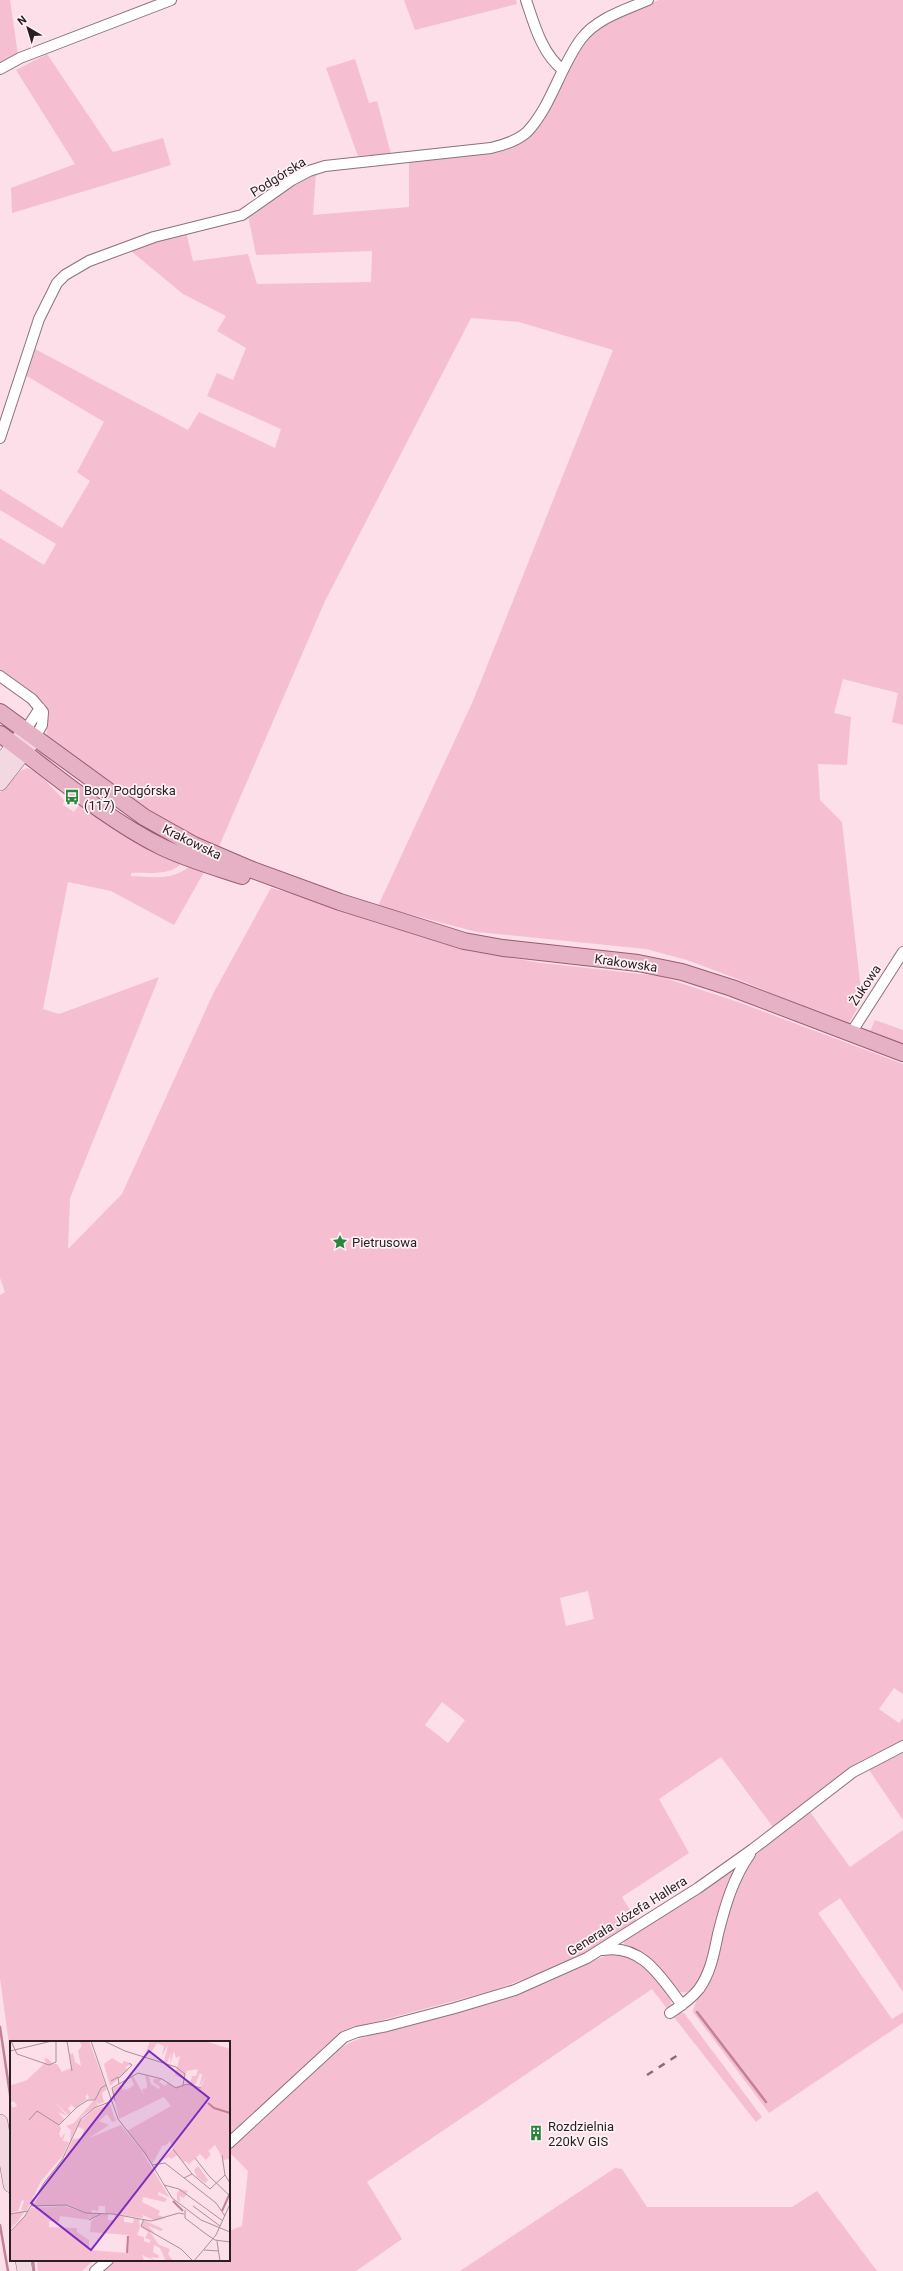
<svg xmlns="http://www.w3.org/2000/svg" width="903" height="2271" font-family="Roboto,sans-serif">
<style>
.green{fill:#f5bfd1;fill-rule:evenodd}
.lines{fill:none;stroke-linecap:round;stroke-linejoin:round}
.stream{stroke:#c28198;stroke-width:2.5}
.minor-casing{stroke:#8c727a;stroke-width:12}
.secondary-casing{stroke:#8c727a;stroke-width:16}
.primary-casing{stroke:#995b73;stroke-width:18}
.minor{stroke:#fff;stroke-width:10}
.secondary{stroke:#f3d8e2;stroke-width:15}
.primary{stroke:#e6b0c5;stroke-width:16}
.rail{stroke:#837076;stroke-width:2.5;stroke-dasharray:7 7;stroke-linecap:butt}
.labels{text-anchor:middle;dominant-baseline:central;stroke-width:3.5;stroke-linejoin:round;paint-order:stroke}
.street-label{font-size:13px;fill:#291e22;stroke:#fef2f5}
.poi-label{font-size:13px;fill:#291e22;stroke:#fef2f5;text-anchor:start}
.inset-river{fill:none;stroke:#c28198;stroke-width:2}
.inset-road{fill:none;stroke:#a89299;stroke-width:1}
.view{fill:#7b2cbf;fill-opacity:0.15;stroke:#7b2cbf;stroke-width:2}
.inset-edge{fill:none;stroke:#291e22;stroke-width:2}
</style>
<rect width="100%" height="100%" fill="#fcdfe8"/>
<path class="green" d="M0,0h10l8,55 -18,9z
M404,0h112l1,4 -102,26z
M659,0h244v725l-11,-3 6,-29 -55,-14 -9,34 17,4 -4,48 -29,-1 2,36 22,22 20,178 -14,25 -113,-47 -48,-18 -41,-11 -169,-17 -99,-26 95,-205 140,-351 -94,-28 -48,-4 -146,283 -108,250 -59,-32 -109,-78c-5,-10 0,-18 -2,-28 -3,-14 -34,-32 -47,-41v-134l44,27 12,-21 -56,-34v-21l62,39 28,-47 -13,-9 27,-50 -79,-47 8,-27 155,82 11,-18 76,36 6,-19 -74,-33 10,-23 16,7 13,-32 -29,-17 9,-15 -43,-22 -52,-43 19,-9 36,-10 7,29 55,-7 9,30 114,-2 1,-31 -116,4 -8,-40 7,-3 61,-40 -3,43 96,-8v-49l107,-14 53,-82 27,-35z
M47,54l66,98 50,-14 8,27 -159,48 -1,-25 64,-24 -59,-94z
M355,59l14,44 8,-2 14,53 -33,2 -32,-88z
M27,768l10,4 27,28 -1,5 11,7 6,-8 103,57c-10,16 -37,11 -52,12v3c22,1 43,5 60,-11l16,2 -33,58 -63,-34 -43,-9 -25,127 16,5 100,-37 -89,221 -2,51 54,-55 91,-200 58,-106c28,8 80,17 101,33l97,30 73,12 117,13 82,27 162,61v630l-9,-6 -15,21 20,14 4,-5v22l-44,22 -86,65 -52,-70 -62,42 30,54 -67,44 16,26 -50,29 -48,21 -45,17 -135,36 -21,9 -15,12 -95,91v-96h-218v17l-11,-81v-683l5,-3 -5,-14v-485l13,-17 2,1 5,-6zM588,1591l6,28 -28,7 -6,-28zM442,1702l23,18 -17,23 -23,-18z
M875,1020l28,10v14l-33,-13z
M903,1753v67l-34,-50z
M810,1812l40,55 53,-37v162l-63,-94 -22,15 74,106 11,-7v11l-134,90 -76,-101c2,-16 19,-28 23,-45 8,-33 15,-86 39,-111 16,-17 37,-30 55,-44z
M738,1862c-5,14 -12,26 -17,40 -5,13 -16,107 -45,88 -3,-3 -6,-9 -9,-13 -11,-16 -24,-25 -42,-32l-2,-4 2,-4z
M613,1954c11,1 21,4 30,10 7,4 31,36 29,43l-4,3 -16,-21 -285,193 35,57 -46,32h-253l12,-11h114v-29l13,-5 6,-55 -18,-18 -1,1v-5l104,-96c26,-19 53,-21 83,-29 39,-10 78,-23 116,-36 28,-9 53,-27 81,-34z
M678,2013h6l78,104 -6,5 -83,-106z
M615,2168l7,1 25,38h145l25,-16 60,80h-417z
M37,2260h57l-12,11h-44z"/>
<g class="lines">
<path class="stream" d="M697,2012l69,90
M0,2027l11,74
M0,2225l8,46
M33,2260l1,11"/>
<g class="minor-casing">
<path id="minor" d="M526,0c8,24 16,54 37,70
M0,69l20,-11 151,-58
M0,438l39,-119 18,-36 8,-8 24,-14 65,-24 88,-22 50,-35 17,-9 16,-5 166,-18c13,-3 26,-7 36,-16 24,-25 33,-65 54,-93 16,-21 44,-29 67,-39
M0,676l32,23 11,13 -1,13 -7,13
M25,731l15,-23
M851,1033l52,-81
M603,1950c39,-7 59,29 79,55
M670,2013c11,-7 21,-14 29,-24 12,-17 15,-36 19,-55 7,-28 15,-56 32,-80
M229,2143l115,-106 13,-5 30,-6 68,-18 60,-18 72,-32 111,-70 55,-39 100,-77 50,-26
M95,2271l13,-11"/>
</g>
<g class="secondary-casing">
<path id="secondary" d="M0,763l25,-32
M0,783l35,-45
M0,2122l11,63
M23,2260l2,11"/>
</g>
<g class="primary-casing">
<path id="primary" d="M0,712l144,105 50,28 56,24 90,33 124,39 39,7 135,15 44,9 50,16 171,65
M0,734c50,37 107,86 162,113 25,12 53,20 80,29"/>
</g>
<use href="#minor" class="minor"/>
<use href="#secondary" class="secondary"/>
<use href="#primary" class="primary"/>
<path class="rail" d="M647,2075l31,-20"/>
</g>
<defs>
<g id="bus-bare" transform="scale(1.2)"><path d="M-5-6H5V4H4V6H2V4H-2V6H-4V4H-5ZM-3.5-4V0h7V-4ZM-3.5 1.2v1.5H-2V1.2ZM2 1.2v1.5H3.5V1.2Z" fill="#27873a" stroke="#fef2f5" stroke-width="2.5" paint-order="stroke"/></g>
<g id="sight-bare" transform="scale(1.2)"><path d="M0-6L1.8-2.2L6-1.7L2.9 1.2L3.7 5.4L0 3.3L-3.7 5.4L-2.9 1.2L-6-1.7L-1.8-2.2Z" fill="#27873a" stroke="#fef2f5" stroke-width="2.5" paint-order="stroke"/></g>
<g id="building-bare" transform="scale(1.2)"><path d="M-4-6H4V6H1V3H-1V6H-4ZM-2.5-4.3h1.7v1.8h-1.7ZM.8-4.3h1.7v1.8H.8ZM-2.5-1h1.7V.8h-1.7ZM.8-1h1.7V.8H.8Z" fill="#27873a" stroke="#fef2f5" stroke-width="2.5" paint-order="stroke"/></g>
</defs>
<g fill-rule="evenodd">
<use href="#bus-bare" x="72" y="797"/>
<use href="#sight-bare" x="340" y="1242"/>
<use href="#building-bare" x="536" y="2133"/>
</g>
<g class="labels">
<g class="street-label">
<text transform="translate(278 177) rotate(-32)">Podgórska</text>
<text transform="translate(192 842) rotate(26)">Krakowska</text>
<text transform="translate(626 963) rotate(8)">Krakowska</text>
<text transform="translate(865 985) rotate(-56)">Żukowa</text>
<text transform="translate(627 1916) rotate(-32)">Generała Józefa Hallera</text>
</g>
<g class="poi-label">
<text x="84" y="790">Bory Podgórska<tspan x="84" dy="15">(117)</tspan></text>
<text x="352" y="1242">Pietrusowa</text>
<text x="548" y="2126">Rozdzielnia<tspan x="548" dy="15">220kV GIS</tspan></text>
</g>
</g>
<g transform="translate(10 2041)">
<rect width="220" height="220" fill="#fcdfe8"/>
<path d="M69,0h10l18,48 -5,4 2,9 -5,2 -3,-2 2,3 -16,11 -12,25 1,-11 -5,-4 8,-3 21,-24h-6l-1,-5 -3,3 2,2 -12,9 -6,-5 2,3 -3,2 3,4 -3,3 -15,-15 14,16 -9,-4 6,7 -5,6 2,3 -2,6 2,4 4,-5 -2,8 6,1 -6,13 -22,26 -14,29h-6l3,-9 -2,-1 -4,11 -8,2v-110l3,5 4,-2 -3,-5 -4,2v-20l2,2 15,-5 19,-18 -2,-3 3,-1 6,6h4l5,8 9,-4 -1,-14 3,-1 2,9 6,4 -3,-15 4,-5zM140,0h55l25,8v112l-2,-2 -4,1 -9,-15 -7,6 3,3 -5,6 -6,-6 -11,10 -3,-3 -2,1 -7,-7 -6,4 -2,-2 -8,4 12,-12 -3,-8 -5,5 -2,-1 -11,19 -25,-33 44,-25 -7,-9 -45,22 -7,-30 8,-4 4,6 -1,-8 2,7 5,-2 4,-3 -3,-7 2,-2 11,19 -2,-6 5,-1v-4l-2,-9 4,2 2,7 8,5 1,-2 -7,-5 1,-3h7l-2,3 6,4 3,-3 6,4 12,-3 14,4 6,-11 -7,10 3,-12 -2,-2 -5,12 -5,-1 2,-8h4l2,-7 -11,2 -4,8 -8,-4 5,-19 -4,2 -2,-7 -4,13 1,-11 -4,10 -3,-1 4,-18 -6,12 2,-10 -7,-3 -5,8 -7,4zM102,17l10,6 2,-3 8,3 -5,2 -2,1 3,3 -18,16 -6,-22zM100,63l5,15 2,1 -5,2 -5,-8 -8,7 10,4 -20,13 32,-13 21,26 27,46 -10,-5 -1,3 9,4 -2,3 -22,-5 -1,5 18,9 -2,4 8,3 -10,3 -13,-6v3l-38,-5v-7h-6l-1,5 -6,-1 -1,3 10,1 -11,5 -1,-5 -22,-9 -34,1 16,-28 15,-19 9,-20 9,-1 2,-9 -6,-2 1,-4 13,-13zM188,125l10,14 -3,3 -8,-6 -3,-7zM170,148l8,2 -4,7 -4,-2v6l28,21 -31,-23v-7zM54,165l25,8v6l-29,-4 -1,6 -10,-1v6l28,1v4l12,8v10l38,3 1,-18 -38,-3 1,-11 11,-7h6v6h6l1,-5 9,2v5l9,1 1,-5h5l1,9 -3,8 7,2v4l5,2 2,-3 -6,-2 3,-6 -7,-5 3,-7 19,9 -2,2 -13,-5 6,6h-4l9,13 11,4 -2,5 5,7h-7l-6,-13 -6,-3 -1,7 6,4 -1,2 -8,-1 6,4 -14,-6 2,6h-134v-28l21,-25zM16,169l-8,11 -8,8v-15z" fill="#f5bfd1"/>
<path class="inset-river" d="M198,62l6,5 16,5M163,160l10,10M212,170l8,-18M117,212l1,-17"/>
<path class="inset-road" d="M1,0l6,13 32,11 7,-3v-21M57,0l5,30M81,0l27,78 27,34 27,45 29,22 29,12M94,0l21,10 51,16 9,7 -2,11M0,10l42,-10M109,37l13,-13 -3,-2M101,40l7,-4 1,7M105,60l-3,-13 26,-15 24,6 14,9 11,-4 14,4M19,79l8,-9 22,14 18,-18 11,-7h7l6,-12 5,-3M163,108l19,25M212,114l3,20 5,8M185,117l14,18 21,20M142,124l13,-2 51,40 9,13M174,137l8,-4 18,15 15,-14M154,144l15,4 44,32M21,165l35,-1 20,8 27,1 38,7 28,-8 5,1M183,165l27,20M175,169v8l21,16 9,6 15,2M0,173l18,-3M134,178l-3,7 40,23 12,12M79,179l12,-6M0,191l15,-16 19,-33 18,-23 19,-41 13,-11 18,-7M207,200l3,20M194,209l15,1M184,220l22,-26 14,-31"/>
<path class="view" d="M139,10l60,47 -118,152 -60,-47z"/>
<rect width="220" height="220" class="inset-edge"/>
</g>
<g transform="translate(28 28) rotate(322)" stroke="#fef2f5" stroke-width="3" paint-order="stroke">
<path d="M0-3L7 15L0 10L-7 15Z" fill="#291e22"/>
<text y="-6" font-size="11" font-weight="bold" text-anchor="middle" fill="#291e22">N</text>
</g>
</svg>
